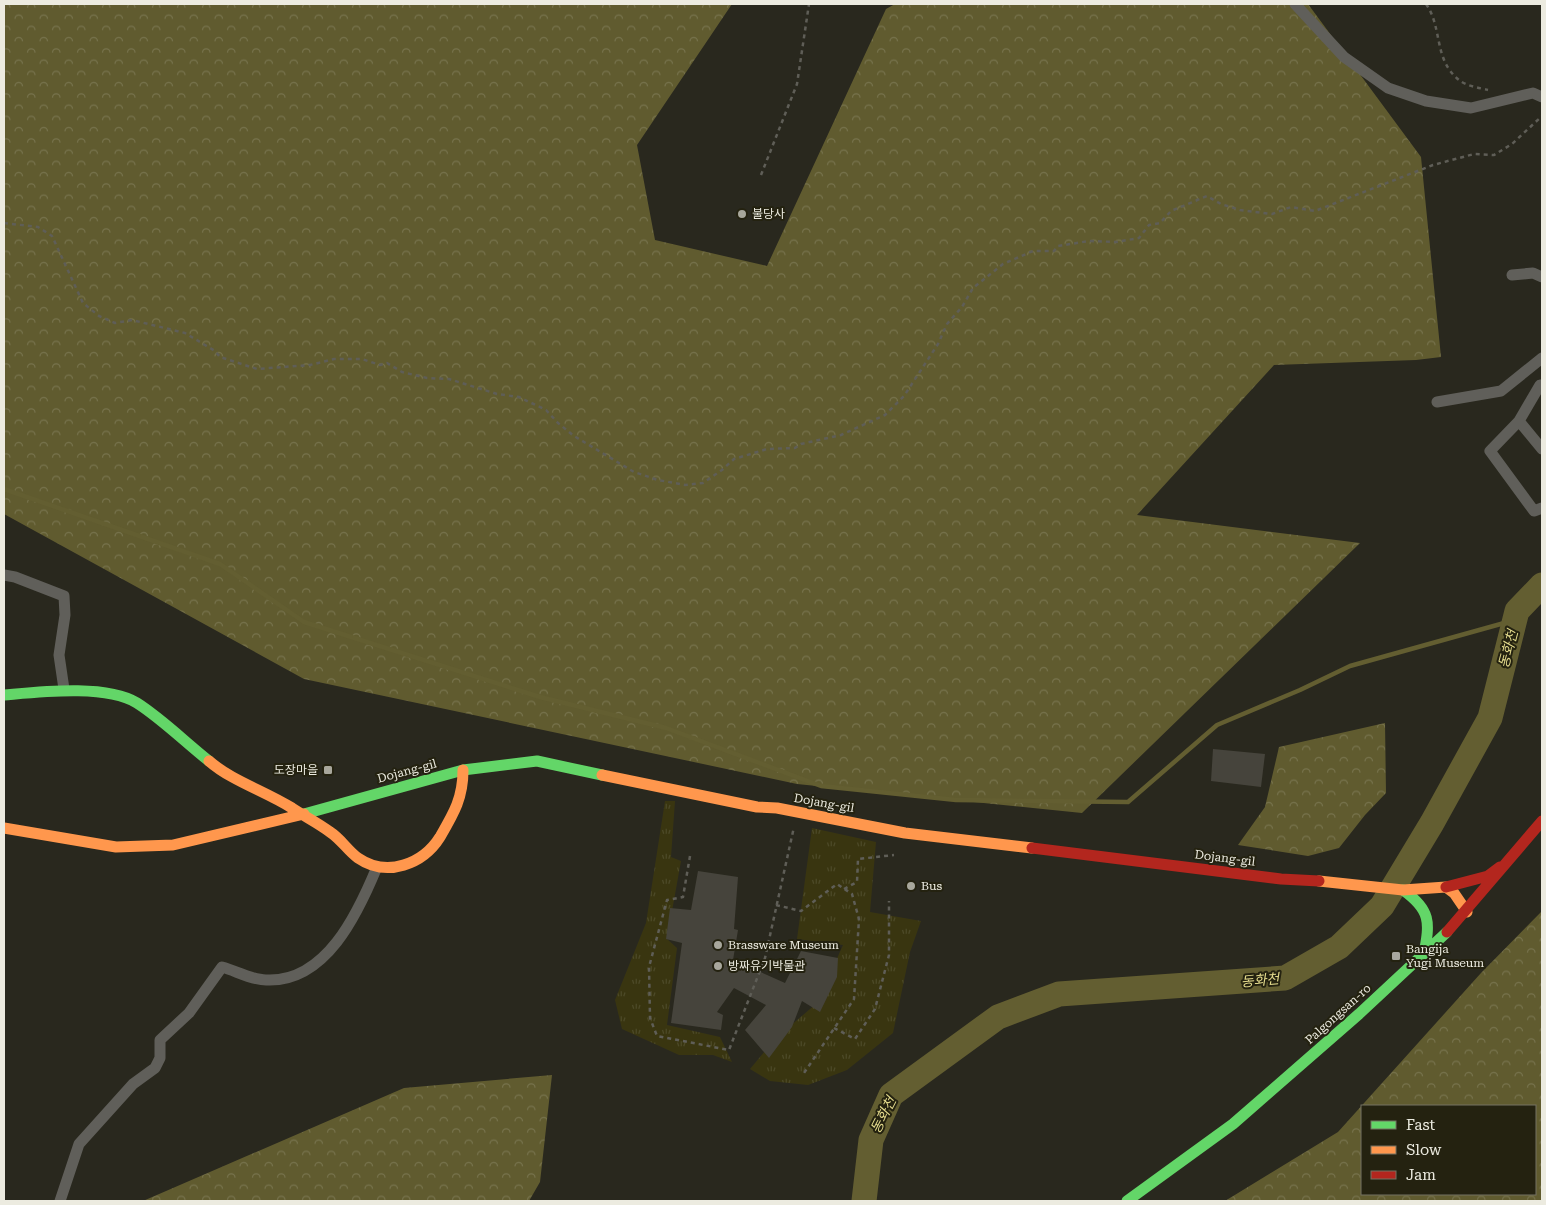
<svg xmlns="http://www.w3.org/2000/svg" width="1546" height="1205" font-family="'Roboto Serif','Noto Sans KR',serif">
<style>
.grass{fill:url(#grass-tufts)}
.forest{fill:url(#forest-crowns);fill-rule:evenodd}
.lines{fill:none;stroke-linecap:round;stroke-linejoin:round}
.stream{stroke:#635e31;stroke-width:4.5}
.river{stroke:#635e31;stroke-width:25}
.building{fill:#46443c}
.path{stroke:#5f5e57;stroke-width:2.5;stroke-dasharray:4 4;stroke-linecap:butt}
.street{stroke:#605f5a;stroke-width:11}
.fast{stroke:#63d668;stroke-width:11}
.slow{stroke:#ff974d;stroke-width:11}
.jam{stroke:#b3261e;stroke-width:11}
.poi-dot{fill:#a8a79c;stroke:#242210;stroke-width:2}
.labels{text-anchor:middle;dominant-baseline:central;stroke-width:4;stroke-linejoin:round;paint-order:stroke}
.poi-label{font-size:12px;fill:#ecebe0;stroke:#242210;text-anchor:start}
.street-label{font-size:12px;fill:#ecebe0;stroke:#242210}
.water-label{font-size:14px;font-style:italic;fill:#e3da8c;stroke:#242210}
</style>
<defs>
<pattern id="grass-tufts" width="24" height="20" patternUnits="userSpaceOnUse" patternTransform="scale(1.25)"><rect width="24" height="20" fill="#393510"/><path d="M3 7l-1-3M5 7V3M7 7l1-3M15 17l-1-3M17 17v-4M19 17l1-3" fill="none" stroke="#4c4927"/></pattern>
<pattern id="forest-crowns" width="20" height="18" patternUnits="userSpaceOnUse" patternTransform="scale(1.25)"><rect width="20" height="18" fill="#605b2f"/><path d="M2 6a3 3 0 1 1 6 0M12 15a3 3 0 1 1 6 0" fill="none" stroke="#77734d"/></pattern>
</defs>
<rect width="100%" height="100%" fill="#29281e"/>
<path class="grass" d="M665,801h10l-4,56 10,4 -14,78 10,9 -10,77 53,12 12,25 -19,-7h-34l-57,-26 -7,-29 31,-77z
M812,828l64,14 -6,70 51,9 -11,31 -17,81 -46,37 -39,15 -38,-4 -20,-12 25,-30 42,-36 26,-58 -46,-6z"/>
<path class="forest" d="M4,4h728l-95,141 18,95 112,26 119,-257 9,-5h413l113,153 20,200 -25,3 -142,5 -137,150 223,28 -278,270 -285,-29 -493,-105 -300,-165z
M1385,723l1,70 -21,22 -26,33 -31,8 -70,-11 27,-38 14,-60z
M1542,911v290h-317l113,-69 143,-159zM1362,1106h173v88h-173z
M552,1075l-12,107 -11,19h-386l261,-113z"/>
<g class="lines">
<path class="stream" d="M4,489l216,75 84,58 236,75 126,31 155,58 135,14 172,2 89,-77 83,-35 50,-24 165,-46"/>
<path class="river" d="M864,1201l7,-61 20,-45 107,-78 61,-23 226,-16 54,-31 43,-41 50,-83 58,-105 27,-107 25,-26"/>
</g>
<path class="building" d="M1213,749l52,5 -4,33 -50,-6z
M698,871l40,6 -4,52 4,1 -5,30 26,2 -3,8 29,13 16,-32 37,7 -1,19 -17,35 -18,-11 -10,26 -23,31 -24,-28 21,-25 -32,-17 -17,24 6,3 -2,15 -50,-7 11,-80 -16,-4 4,-31 21,2z"/>
<g class="lines">
<path class="path" d="M1426,4c17,24 7,55 33,76 7,6 21,8 29,10
M761,175l36,-91 12,-80
M4,223l34,4 14,9 31,67 16,13 16,7 17,-3 53,13 30,18 5,6 37,12 53,-4 24,-6h28l18,6 7,-2 15,9 25,6 22,1 48,15 22,3 27,13 12,13 16,13 60,36 24,8 27,5 18,-2 19,-13 12,-11 33,-10 28,-1 6,-4 40,-9 44,-20 19,-19 34,-52 9,-20 15,-17 11,-19 30,-24 30,-13h21l4,-5 31,-5 27,1 23,-4 10,-13 11,-2 11,-12 36,-15 14,8 19,6 32,4 19,-7 24,4 118,-46 41,-11 20,1 18,-11 30,-28
M690,856l-7,41 -16,3 -18,67 1,51 7,18 72,14 36,-92 29,-131
M844,889l13,-7 1,-23 36,-4
M776,905l25,6 36,-27 15,10 7,25 -5,80 -52,77
M834,1028l21,11 20,-30 14,-54v-54"/>
<path class="street" d="M1295,4l49,53 44,31 38,13 45,7 62,-15 9,4
M1512,275l21,-2 9,4
M1542,385h-2l-21,36 -29,30 44,60 8,-3
M1437,402l64,-11 41,-33
M1519,421l23,28
M4,575l11,2 49,19 1,19 -6,40 5,34
M60,1201l19,-57 54,-60 22,-16 5,-10v-18l29,-27 33,-46c14,4 30,13 44,13 60,3 92,-67 111,-113"/>
<path class="fast" d="M4,695c35,-3 102,-11 133,8 25,16 48,39 72,58
M304,814l159,-44 74,-9 65,14
M1403,890c28,20 27,32 21,64
M1127,1201l106,-77 126,-110 88,-82"/>
<path class="slow" d="M209,761c23,20 56,30 83,47 12,8 26,15 38,24 11,7 18,19 28,26 29,20 65,6 82,-21 14,-24 23,-39 23,-67
M602,775l155,32 20,1 128,25 127,15
M4,828l112,19 57,-2 131,-31
M1319,881l84,9 43,-3 8,6 13,19"/>
<path class="jam" d="M1032,848l249,31 38,2
M1446,887l42,-11 12,-9
M1447,932l95,-111"/>
</g>
<g class="poi-dot">
<circle cx="742" cy="214" r="5"/>
<rect x="323" y="765" width="10" height="10" rx="2.5"/>
<circle cx="911" cy="886" r="5"/>
<circle cx="718" cy="945" r="5"/>
<rect x="1391" y="951" width="10" height="10" rx="2.5"/>
<circle cx="718" cy="966" r="5"/>
</g>
<g class="labels">
<g class="poi-label">
<text x="752" y="214">불당사</text>
<text x="318" y="770" text-anchor="end">도장마을</text>
<text x="921" y="886">Bus</text>
<text x="728" y="945">Brassware Museum</text>
<text x="1406" y="949">Bangija<tspan x="1406" dy="14">Yugi Museum</tspan></text>
<text x="728" y="966">방짜유기박물관</text>
</g>
<g class="street-label">
<text transform="translate(407 771) rotate(-15)">Dojang-gil</text>
<text transform="translate(824 803) rotate(10)">Dojang-gil</text>
<text transform="translate(1225 858) rotate(7)">Dojang-gil</text>
<text transform="translate(1338 1014) rotate(-42)">Palgongsan-ro</text>
</g>
<g class="water-label">
<text transform="translate(1508 649) rotate(-75)">동화천</text>
<text transform="translate(1260 980) rotate(-5)">동화천</text>
<text transform="translate(883 1115) rotate(-63)">동화천</text>
</g>
</g>
<rect width="1546" height="1205" fill="none" stroke="#ecebe0" stroke-width="10"/>
<rect x="1361" y="1105" width="175" height="90" fill="#242210" stroke="#747263"/>
<rect x="1371" y="1121" width="25" height="8" fill="#63d668" stroke="#747263"/>
<text x="1406" y="1130" font-size="15" fill="#ecebe0">Fast</text>
<rect x="1371" y="1146" width="25" height="8" fill="#ff974d" stroke="#747263"/>
<text x="1406" y="1155" font-size="15" fill="#ecebe0">Slow</text>
<rect x="1371" y="1171" width="25" height="8" fill="#b3261e" stroke="#747263"/>
<text x="1406" y="1180" font-size="15" fill="#ecebe0">Jam</text>
</svg>
